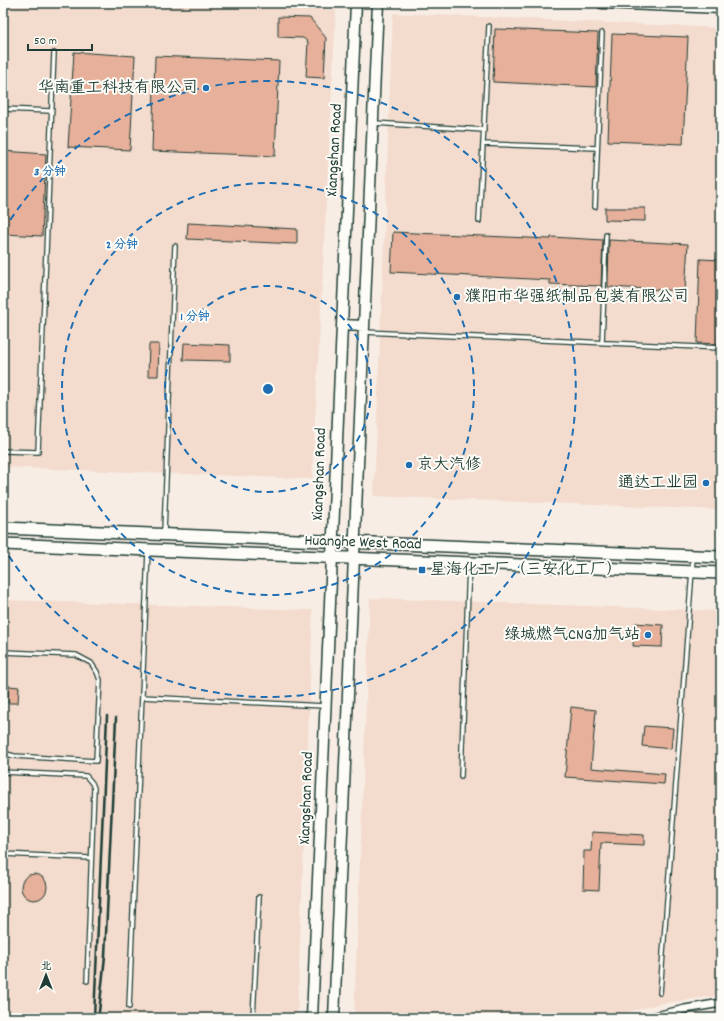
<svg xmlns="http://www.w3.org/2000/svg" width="724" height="1021" font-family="Dekko,'LXGW WenKai TC',sans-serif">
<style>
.built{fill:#f3dbce}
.building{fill:#e6b09a;stroke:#1f3d34}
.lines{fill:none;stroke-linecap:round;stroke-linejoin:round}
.lane-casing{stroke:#1f3d34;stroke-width:6}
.street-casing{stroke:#1f3d34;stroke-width:10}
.secondary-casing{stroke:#1f3d34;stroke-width:13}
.primary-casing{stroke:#1f3d34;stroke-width:14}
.lane{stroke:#fdfcf7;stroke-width:3.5}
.street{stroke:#fdfcf7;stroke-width:7}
.secondary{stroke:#fdfcf7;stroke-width:10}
.primary{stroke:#fdfcf7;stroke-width:11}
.rail{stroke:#1f3d34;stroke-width:2.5}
.ring{fill:none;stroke:#1f6fb2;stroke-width:2;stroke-dasharray:7 5}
.poi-dot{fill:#1f6fb2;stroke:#fdfcf7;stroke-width:1.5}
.labels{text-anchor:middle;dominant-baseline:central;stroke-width:4;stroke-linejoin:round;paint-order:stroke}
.poi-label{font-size:16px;fill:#1f3d34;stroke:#fdfcf7;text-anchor:end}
.street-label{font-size:16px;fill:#1f3d34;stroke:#fdfcf7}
.centre{fill:#1f6fb2;stroke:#fdfcf7;stroke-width:2}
.ring-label{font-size:12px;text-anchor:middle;font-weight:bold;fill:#1f6fb2;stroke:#fdfcf7;stroke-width:4;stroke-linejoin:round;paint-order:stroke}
</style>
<rect width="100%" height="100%" fill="#f8ede4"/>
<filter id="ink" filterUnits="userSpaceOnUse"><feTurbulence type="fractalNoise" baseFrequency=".025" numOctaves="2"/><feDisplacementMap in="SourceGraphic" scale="8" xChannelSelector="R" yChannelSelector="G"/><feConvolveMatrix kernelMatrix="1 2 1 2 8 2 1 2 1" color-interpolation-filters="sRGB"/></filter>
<g filter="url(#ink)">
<path class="built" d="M3,3h147l186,7 -24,469 -309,-12z
M393,13l328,15v482l-347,-14z
M370,598l351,13v384l-63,9 -52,14h-252z
M3,600l310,10 -16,408h-294z"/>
<path class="building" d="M278,17l32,1 16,20 -2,40 -18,-1 2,-35 -5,-4 -25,-1z
M495,29l103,4 -2,54 -103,-5z
M612,34l76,3 -5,107 -75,-3z
M74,52l61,4 -5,94 -62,-3z
M155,56l124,5 -4,95 -123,-5z
M3,151l43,3 -4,82 -39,-2z
M605,208h40v13l-40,-1z
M188,223l109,6v15l-110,-5z
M393,232l158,7v-2l52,3 -2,46 -51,-2v-4l-159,-8z
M609,240l79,4 -3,47 -77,-4z
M700,259l21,1v84l-24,-1z
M184,343l46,2v16l-47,-1z
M149,344h10l-1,32h-10z
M635,623l28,2 -1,22 -29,-1z
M9,686l10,1 -1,16h-10z
M571,707l25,3 -5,58 74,6 -1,10 -99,-7z
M644,726l29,2 -2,21 -29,-3z
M592,832l52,3v10l-43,-2 -2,47 -16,-1 1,-38h7z
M21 887a13 13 0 1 1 26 0a13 13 0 1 1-26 0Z"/>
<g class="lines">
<g class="lane-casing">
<path id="lane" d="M3,109l48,2
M374,123l110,7
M483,144l114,4
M595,207l7,-174
M479,221l10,-195
M364,332l357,16
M602,343l4,-108
M3,451l35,1 16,-399
M164,532l11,-286
M3,652l73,3 15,8 6,9 3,8 -4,81 -82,-5 -11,-3
M142,697l182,9
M3,772l83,4 6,7 2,5 -7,193
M461,776l8,-212
M3,854l88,4
M660,993l33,-435
M129,1007l19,-456
M253,1018l6,-121"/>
</g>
<g class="street-casing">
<path id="street" d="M648,1018l37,-9 36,-6"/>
</g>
<g class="secondary-casing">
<path id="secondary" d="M602,3l119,5
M342,325l22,1
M312,1018l44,-1015
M334,1018l44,-1015"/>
</g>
<g class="primary-casing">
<path id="primary" d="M3,528l718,29
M3,544l718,29"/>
</g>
<use href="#lane" class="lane"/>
<use href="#street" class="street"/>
<use href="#secondary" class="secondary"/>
<use href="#primary" class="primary"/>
<path class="rail" d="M99,1012l6,-56 11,-238
M94,1018l13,-302"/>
</g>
</g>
<g class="ring">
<circle cx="268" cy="389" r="103"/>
<circle cx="268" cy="389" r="206"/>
<path d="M4 230A308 308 0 1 1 4 548"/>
</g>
<g class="poi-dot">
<circle cx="206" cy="88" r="4"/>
<circle cx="457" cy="297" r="4"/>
<circle cx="409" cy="465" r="4"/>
<circle cx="706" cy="483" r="4"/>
<rect x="418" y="566" width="8" height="8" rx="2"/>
<circle cx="648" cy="635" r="4"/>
</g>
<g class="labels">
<g class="poi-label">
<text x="198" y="88">华南重工科技有限公司</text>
<text x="465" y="297" text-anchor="start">濮阳市华强纸制品包装有限公司</text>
<text x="417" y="465" text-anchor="start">京大汽修</text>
<text x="698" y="483">通达工业园</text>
<text x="430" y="570" text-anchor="start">星海化工厂（三安化工厂）</text>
<text x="640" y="635">绿城燃气CNG加气站</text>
</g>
<g class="street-label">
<text transform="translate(335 150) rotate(-87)">Xiangshan Road</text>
<text transform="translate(320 474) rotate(-88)">Xiangshan Road</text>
<text transform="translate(363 543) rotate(2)">Huanghe West Road</text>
<text transform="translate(307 798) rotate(-88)">Xiangshan Road</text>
</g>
</g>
<circle cx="268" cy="389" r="6" class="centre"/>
<g class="ring-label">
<text x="50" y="175">3 分钟</text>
<text x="122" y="248">2 分钟</text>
<text x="195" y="320">1 分钟</text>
</g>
<rect width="724" height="1021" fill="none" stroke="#fdfcf7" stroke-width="16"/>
<rect x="8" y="8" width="708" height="1005" fill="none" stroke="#1f3d34" stroke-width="1.5" filter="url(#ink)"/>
<g transform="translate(46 975)" stroke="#fdfcf7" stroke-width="3" paint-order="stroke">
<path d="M0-3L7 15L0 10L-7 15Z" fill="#1f3d34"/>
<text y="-6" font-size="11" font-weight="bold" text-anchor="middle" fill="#1f3d34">北</text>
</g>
<path d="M28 44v6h64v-6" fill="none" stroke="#1f3d34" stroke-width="2"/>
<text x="34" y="44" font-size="12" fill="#1f3d34" stroke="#fdfcf7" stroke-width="3" paint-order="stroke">50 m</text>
</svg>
